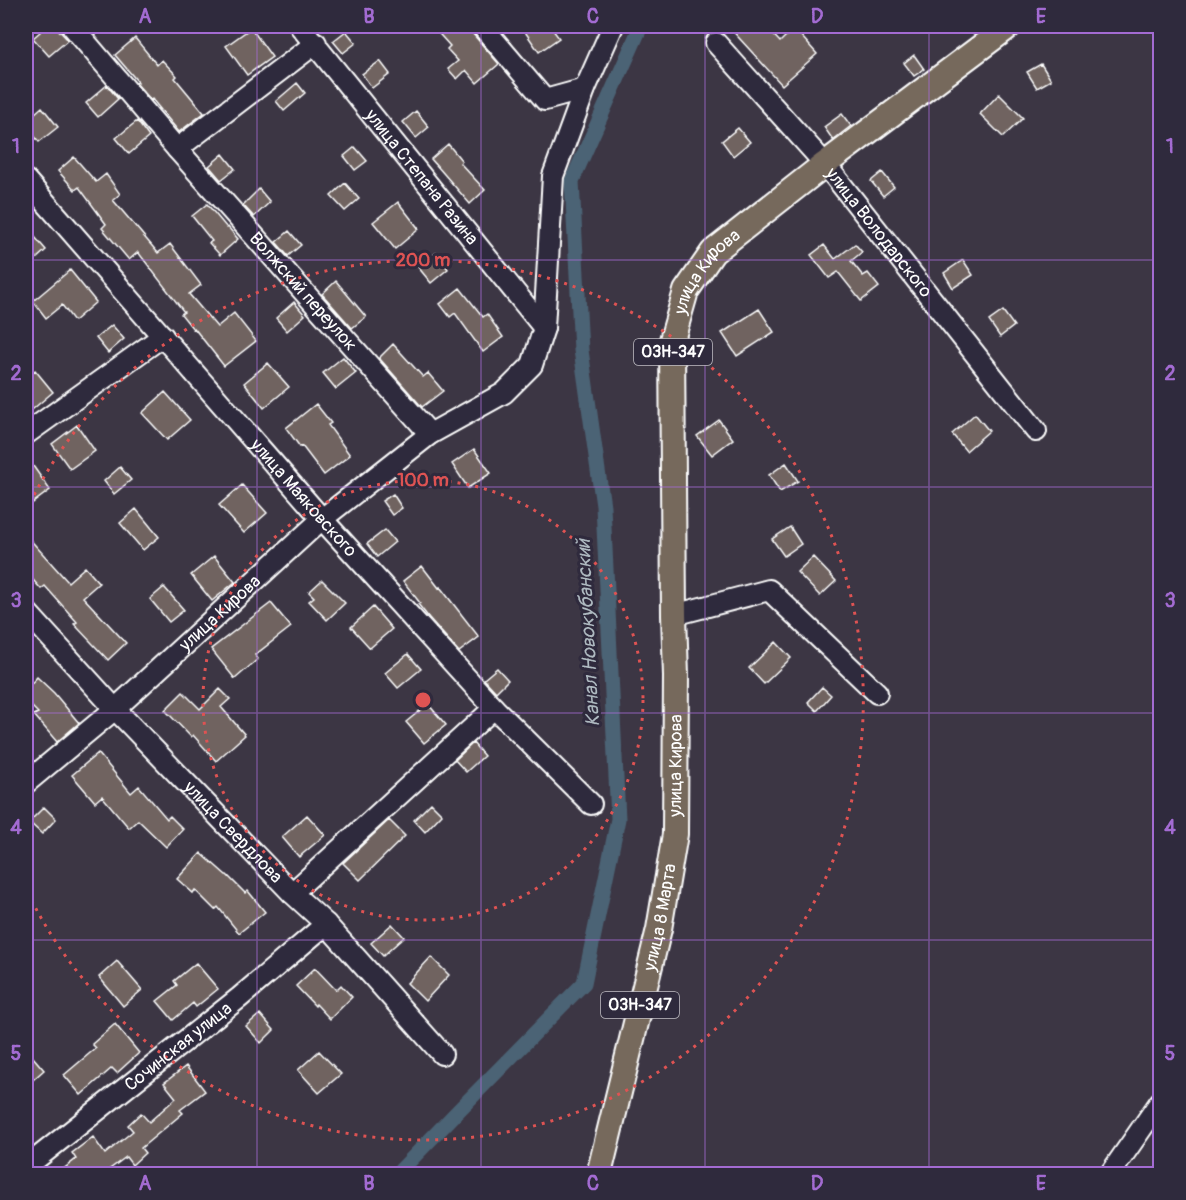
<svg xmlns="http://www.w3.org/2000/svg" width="1186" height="1200" font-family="Pangolin,sans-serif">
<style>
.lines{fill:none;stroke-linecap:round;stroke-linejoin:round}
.canal{stroke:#4b6374;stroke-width:15}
.building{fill:#706460;stroke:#fff;stroke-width:1.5}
.minor-casing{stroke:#fff;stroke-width:24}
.major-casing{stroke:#fff;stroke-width:28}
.minor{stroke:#2f2a3d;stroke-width:20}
.major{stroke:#76695c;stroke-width:24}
.grid{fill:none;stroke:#a36bd2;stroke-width:1.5;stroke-opacity:0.55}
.ring{fill:none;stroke:#de5353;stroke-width:3;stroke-dasharray:3 6}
.labels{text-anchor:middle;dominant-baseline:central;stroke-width:6;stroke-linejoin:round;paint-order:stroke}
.shield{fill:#2f2a3d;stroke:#c1bfc5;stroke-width:1.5}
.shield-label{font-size:16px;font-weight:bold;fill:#fff}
.street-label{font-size:18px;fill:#fff;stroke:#2f2a3d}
.water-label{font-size:20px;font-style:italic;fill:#aeb9c0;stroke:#2f2a3d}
.centre{fill:#de5353;stroke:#2f2a3d;stroke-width:3}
.ring-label{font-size:18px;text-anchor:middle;font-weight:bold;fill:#de5353;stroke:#2f2a3d;stroke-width:6;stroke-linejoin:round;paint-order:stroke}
.neatline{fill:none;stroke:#a36bd2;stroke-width:2}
.grid-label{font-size:20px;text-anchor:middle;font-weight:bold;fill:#a36bd2}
</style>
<rect width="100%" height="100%" fill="#3c3644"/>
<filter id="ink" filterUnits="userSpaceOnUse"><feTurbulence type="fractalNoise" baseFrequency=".0167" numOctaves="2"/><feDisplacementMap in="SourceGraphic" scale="12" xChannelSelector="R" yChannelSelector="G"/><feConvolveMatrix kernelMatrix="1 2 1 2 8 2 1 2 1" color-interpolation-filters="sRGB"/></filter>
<g filter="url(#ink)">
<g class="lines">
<path class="canal" d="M397,1174l63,-65 124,-126 34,-164 -15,-313 -22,-156 -9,-169 69,-155"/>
</g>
<path class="building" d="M47,26h8l13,14 -19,16 -16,-18z
M432,26h34l33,38 -22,19 -11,-13 -9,9 -9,-10 10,-8 -11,-12 3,-3z
M521,26h29l9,12 -20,14z
M728,26h37l15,16 14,-14 23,26 -35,31z
M251,28l21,29 -25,18 -21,-29z
M346,31l10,12 -13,10 -10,-12z
M135,38l22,27 5,-5 15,16 -2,2 29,35 -25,19 -27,-33 -1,1 -15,-17 2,-1 -23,-27z
M914,55l10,14 -10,7 -10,-13z
M380,61l10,13 -18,14 -10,-14z
M1041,64l10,16 -14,8 -10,-16z
M297,83l8,10 -21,18 -8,-10z
M107,85l11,14 -20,18 -12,-14z
M999,94l24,24 -20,19 -23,-23z
M42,107l16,20 -19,15 -13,-17v-4z
M416,111l13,16 -13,11 -13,-16z
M842,114l9,12 -18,14 -9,-13z
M137,121l12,16 -20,17 -13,-16z
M738,128l12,14 -17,14 -11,-15z
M448,144l14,17 -2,2 25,27 -15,14 -39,-45z
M355,147l12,14 -12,9 -11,-14z
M223,154l12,15 -14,11 -12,-14z
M74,157l22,25 10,-8 14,20 -7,6 45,53 12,-9 31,41 -12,9 28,33 17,-14 22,28 -32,25 -30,-38 -1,1 -12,-15 3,-2 -46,-60 -9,8 -27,-32 4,-4 -27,-37 -4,3 -17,-19z
M882,172l12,15 -11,9 -12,-15z
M345,183l14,16 -14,12 -14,-15z
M259,189l11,13 -16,15 -11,-12z
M398,202l21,27 -24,20 -22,-27z
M207,204l20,24 1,-1 10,12 -18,16 -11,-12 3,-2 -20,-25z
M289,231l12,14 -13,11 -12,-14z
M34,236l12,14 -20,18v-25z
M855,244l7,8 -11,9 12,15 5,-3 11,14 -18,14 -23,-29 -9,6 -18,-23 13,-10 11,14z
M436,253l12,16 -17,14 -13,-16z
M963,260l10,15 -20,13 -9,-15z
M70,270l26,32 -22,19 -12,-16 -16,13 -13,-17z
M336,281l30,36 -14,11 -30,-34z
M460,288l23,29 4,-3 16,23 -20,15 -28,-39 -5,4 -10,-13z
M294,302l11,13 -18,16 -11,-13z
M759,309l15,23 -37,24 -15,-23z
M1003,311l11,15 -14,11 -11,-16z
M112,325l12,14 -16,14 -12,-15z
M393,344l30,33 5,-4 15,18 -21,16 -43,-49z
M343,357l13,16 -20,16 -13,-16z
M268,363l21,24 -25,21 -20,-25z
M35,370l18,22 -27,23v-36z
M165,392l25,28 -23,20 -25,-27z
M316,404l15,19 -3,2 22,30 -26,20 -22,-29 -2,1 -14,-19z
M975,414l14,17 -23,20 -14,-17z
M719,420l14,19 -21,16 -15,-19z
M77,425l18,26 -25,18 -18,-25z
M474,449l17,24 -23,15 -16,-24z
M26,456l24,34 -24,18z
M786,463l12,18 -18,11 -11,-17z
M120,467l11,13 -17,14 -10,-13z
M242,485l25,28 -23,20 -25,-28z
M393,494l9,14 -10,7 -10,-14z
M136,509l23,28 -16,13 -23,-27z
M790,527l11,17 -17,12 -12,-17z
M385,530l10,12 -18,15 -10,-13z
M26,535l42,47 17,-15 14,16 -16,14 43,46 -18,17 -34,-36 3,-2 -32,-36 -4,3 -15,-17z
M214,556l21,26 -23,19 -21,-26z
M813,557l23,24 -16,15 -23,-24z
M422,566l17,22 1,-1 39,50 -20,15 -30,-34 -11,-14 2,-1 -17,-22z
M322,580l23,23 -18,17 -18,-19 5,-4 -5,-5z
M164,587l20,23 -15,12 -19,-23z
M271,603l20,24 -36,28 3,4 -23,20 -24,-30z
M373,607l19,22 -22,19 -19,-21z
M776,642l15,16 -27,26 -15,-16z
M408,654l13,15 -23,19 -13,-15z
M497,668l11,12 -12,12 -12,-13z
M37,677l17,16 25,30 -22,19 -23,-27 4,-2 -12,-12v-12z
M822,687l9,8 -14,16 -9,-9z
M220,689l10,10 -9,8 24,28 -29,26 -23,-26 -2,2 -26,-27 18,-18 17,17z
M428,704l18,21 -22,18 -18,-21z
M473,743l11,13 -18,16 -11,-12z
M98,753l33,40 8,-7 28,33 3,-3 13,13 -17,18 -28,-27 -9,8 -27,-32 -7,6 -23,-27z
M431,803l11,11 -17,18 -11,-12z
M44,807l12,12 -14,15 -13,-12z
M307,815l18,20 -26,22 -17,-20z
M389,820l16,16 -45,44 -17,-17z
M201,853l25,22h1l18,18 3,-2 17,21 -26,21 -21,-26 -3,3 -20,-20 -2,3 -16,-14z
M392,924l12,13 -21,19 -12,-13z
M431,957l18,18 -24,26 -18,-18z
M117,961l25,29 -19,16 -24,-29z
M196,963l22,26 -22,18 -3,-4 -20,17 -16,-19 20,-16 -3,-4z
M315,968l21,22 5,-5 11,12 -22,22 -14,-15 -1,2 -19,-20z
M260,1014l14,16 -13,13 -15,-17z
M115,1024l24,29 -22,20 -5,-5 -31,27 -17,-20 32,-27 -4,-4z
M26,1049l18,21 -18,16z
M319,1051l22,23 -22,19 -21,-23z
M186,1066l19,25 -25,19 3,3 -42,35 4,5 -13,12 -6,-8 -23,17h-46l19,-15 -4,-6 21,-16 12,17 28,-23 -5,-6 13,-12 8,9 27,-24 -12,-15z"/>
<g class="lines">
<g class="minor-casing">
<g id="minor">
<path id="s1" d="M72,26l105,123 253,285"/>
<path id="s2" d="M300,26l244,302"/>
<path d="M482,26l63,74 40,-11"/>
<path id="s3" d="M716,43l109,121 211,267"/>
<path d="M177,149l139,-106"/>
<path id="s4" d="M26,180l296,339 172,189 97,96"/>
<path d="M26,434l137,-98"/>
<path id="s5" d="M26,611l89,98 177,184 34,31 116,130"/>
<path d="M674,615l95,-25 108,103"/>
<path id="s6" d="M26,783l89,-74 207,-190 108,-85 74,-41 28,-28 12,-37 9,-152 32,-87 28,-63"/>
<path d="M292,893l202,-185"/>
<path id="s7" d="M26,1167l213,-169 87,-74"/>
<path d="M1110,1174l50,-72"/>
</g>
</g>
<g class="major-casing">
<g id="major">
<path id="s8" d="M599,1174l60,-245 16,-95 1,-158 -2,-61 -2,-275 14,-49 27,-39 112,-88 184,-138"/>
</g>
</g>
<use href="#minor" class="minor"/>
<use href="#major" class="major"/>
</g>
</g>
<path class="grid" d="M257,26v1148M481,26v1148M705,26v1148M929,26v1148M26,260h1134M26,487h1134M26,713h1134M26,940h1134"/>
<g class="ring">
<circle cx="423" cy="700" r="220"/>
<path d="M26 511A440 440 0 1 1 26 889"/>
</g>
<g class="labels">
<g class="shield">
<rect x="634" y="339" width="78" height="26" rx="4.5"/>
<rect x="601" y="992" width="78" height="26" rx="4.5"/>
</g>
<g class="shield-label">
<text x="673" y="352">03Н-347</text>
<text x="640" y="1005">03Н-347</text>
</g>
<g class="street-label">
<text stroke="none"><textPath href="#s2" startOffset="194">улица Степана Разина</textPath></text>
<text stroke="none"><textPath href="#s3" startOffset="250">улица Володарского</textPath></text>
<text stroke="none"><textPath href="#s8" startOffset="921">улица Кирова</textPath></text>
<text stroke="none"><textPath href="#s1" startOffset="352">Волжский переулок</textPath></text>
<text stroke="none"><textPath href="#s4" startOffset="422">улица Маяковского</textPath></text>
<text stroke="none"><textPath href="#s6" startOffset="258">улица Кирова</textPath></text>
<text stroke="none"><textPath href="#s8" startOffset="417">улица Кирова</textPath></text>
<text stroke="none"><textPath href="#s5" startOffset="303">улица Свердлова</textPath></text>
<text stroke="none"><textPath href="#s8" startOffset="264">улица 8 Марта</textPath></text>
<text stroke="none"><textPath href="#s7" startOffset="194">Сочинская улица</textPath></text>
</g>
<g class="water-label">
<text transform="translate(588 633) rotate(-93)">Канал Новокубанский</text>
</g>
</g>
<circle cx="423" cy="700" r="9" class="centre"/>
<g class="ring-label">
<text x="423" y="266">200 m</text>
<text x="423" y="486">100 m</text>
</g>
<rect width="1186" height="1200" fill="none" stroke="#2f2a3d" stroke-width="66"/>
<rect x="33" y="33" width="1120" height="1134" class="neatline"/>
<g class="grid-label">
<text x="145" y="23">A</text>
<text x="369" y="23">B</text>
<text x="593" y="23">C</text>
<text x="817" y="23">D</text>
<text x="1041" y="23">E</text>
<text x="16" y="153">1</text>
<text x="1170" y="153">1</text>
<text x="16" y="380">2</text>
<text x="1170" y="380">2</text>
<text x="16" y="607">3</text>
<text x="1170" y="607">3</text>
<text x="16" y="834">4</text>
<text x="1170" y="834">4</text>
<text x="16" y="1060">5</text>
<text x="1170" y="1060">5</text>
<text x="145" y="1190">A</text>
<text x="369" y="1190">B</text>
<text x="593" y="1190">C</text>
<text x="817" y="1190">D</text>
<text x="1041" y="1190">E</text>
</g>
</svg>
